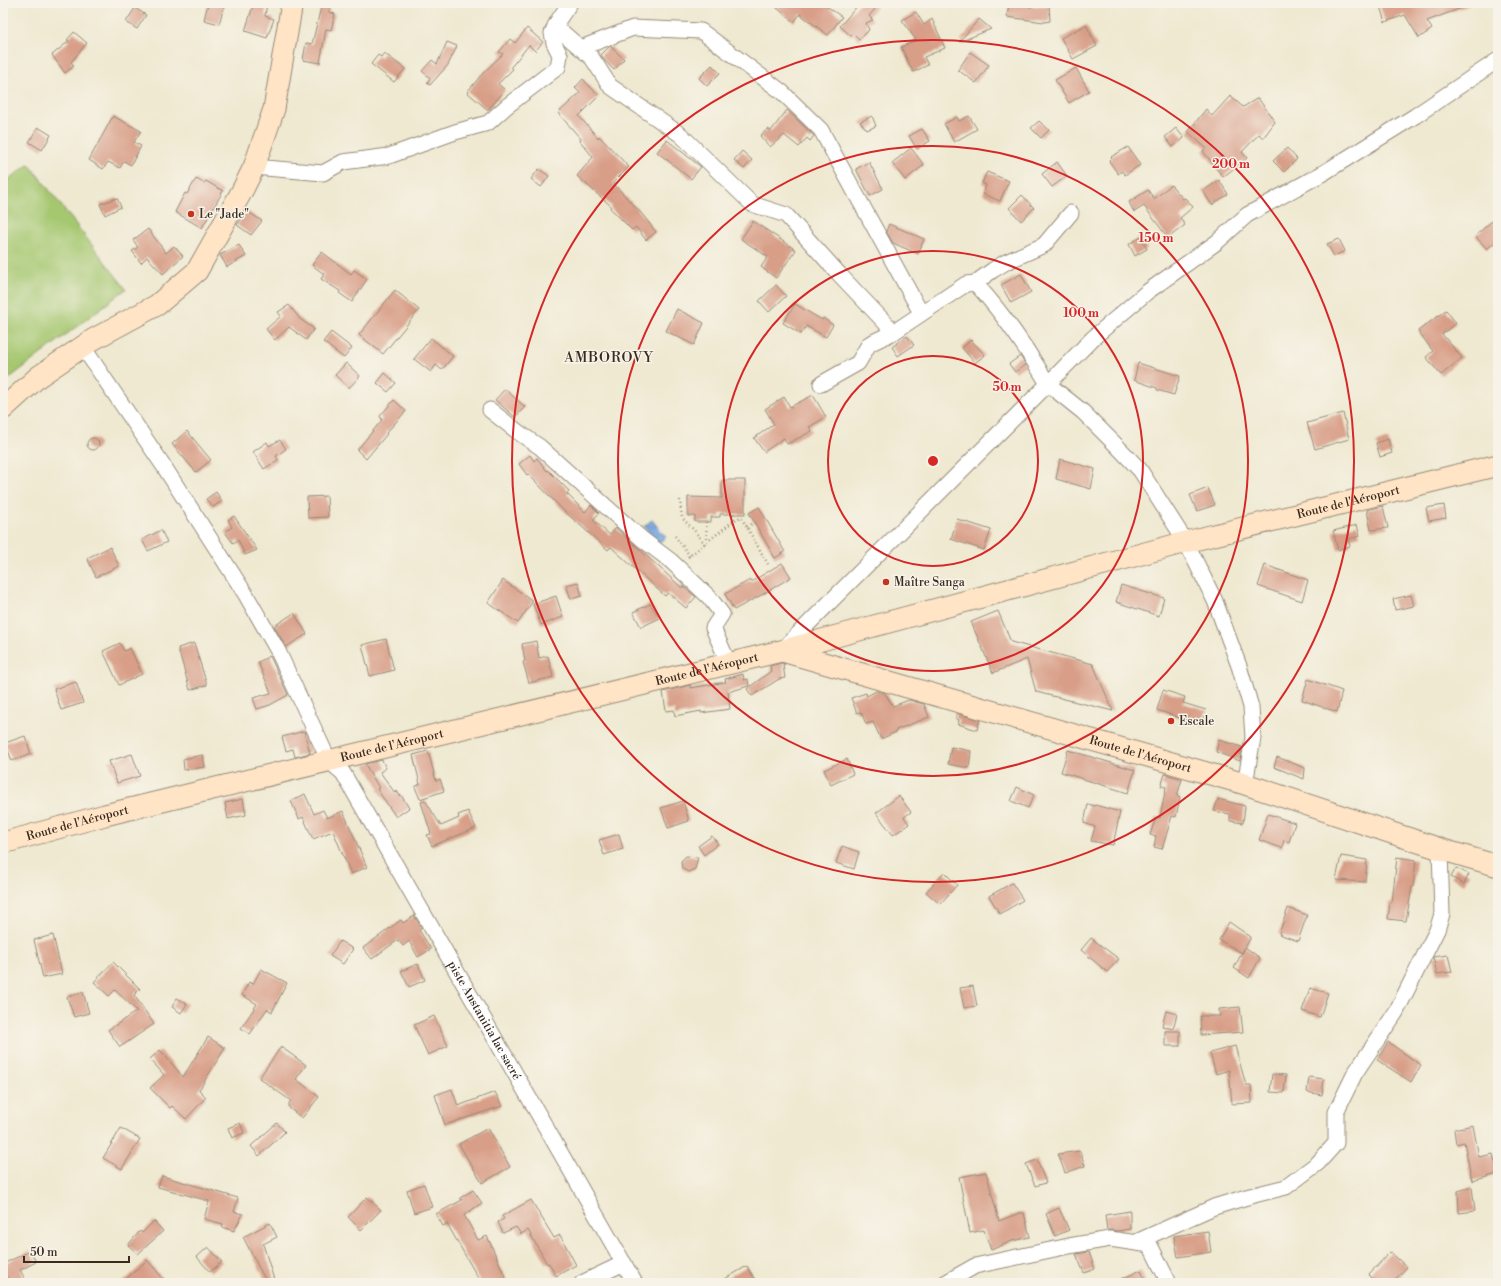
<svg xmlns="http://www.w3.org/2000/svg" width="1501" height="1286" font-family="'Libre Bodoni',serif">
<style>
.grass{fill:#a5c770;stroke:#707847}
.water{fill:url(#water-waves);stroke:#58687f}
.building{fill:#d89e87}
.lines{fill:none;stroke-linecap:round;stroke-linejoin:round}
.street-casing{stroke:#958a78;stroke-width:17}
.secondary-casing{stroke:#958a78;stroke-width:23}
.path{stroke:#958a78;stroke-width:2.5;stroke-dasharray:1 3;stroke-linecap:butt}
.street{stroke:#fff;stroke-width:15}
.secondary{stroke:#ffe4c6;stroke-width:21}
.ring{fill:none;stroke:#d62828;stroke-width:2}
.poi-dot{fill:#c8321e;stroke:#f7f3e8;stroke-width:1.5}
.labels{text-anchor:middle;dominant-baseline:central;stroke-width:3;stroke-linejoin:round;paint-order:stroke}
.poi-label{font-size:12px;fill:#3b2a1e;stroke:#f7f3e8;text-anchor:start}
.street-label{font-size:12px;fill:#3b2a1e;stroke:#f7f3e8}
.quarter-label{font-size:14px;letter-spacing:1px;fill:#3b2a1e;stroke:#f7f3e8}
.centre{fill:#d62828;stroke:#f7f3e8;stroke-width:2}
.ring-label{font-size:12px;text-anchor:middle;font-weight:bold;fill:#d62828;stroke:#f7f3e8;stroke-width:3;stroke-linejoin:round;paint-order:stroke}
</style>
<defs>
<pattern id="water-waves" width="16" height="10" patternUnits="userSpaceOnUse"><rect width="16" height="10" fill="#76a6e0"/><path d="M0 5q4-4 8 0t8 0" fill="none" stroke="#6287b5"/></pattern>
</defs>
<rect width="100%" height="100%" fill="#f7f3e8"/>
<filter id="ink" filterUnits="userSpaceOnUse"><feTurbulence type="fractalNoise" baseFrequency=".025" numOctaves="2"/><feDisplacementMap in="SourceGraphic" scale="8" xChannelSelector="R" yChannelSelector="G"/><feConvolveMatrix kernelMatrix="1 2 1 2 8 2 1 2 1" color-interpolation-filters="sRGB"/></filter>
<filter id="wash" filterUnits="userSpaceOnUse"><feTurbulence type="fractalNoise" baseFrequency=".012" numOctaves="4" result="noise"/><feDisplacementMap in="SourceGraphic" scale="16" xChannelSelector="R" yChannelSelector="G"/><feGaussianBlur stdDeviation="0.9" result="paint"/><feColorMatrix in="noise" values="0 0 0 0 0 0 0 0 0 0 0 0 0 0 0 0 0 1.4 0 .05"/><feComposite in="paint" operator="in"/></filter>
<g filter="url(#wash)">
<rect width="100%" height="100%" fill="#efe9d1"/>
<path class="grass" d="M29,164l97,125 -123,94v-199z"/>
<path class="water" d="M652,520l14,17 -9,7 -13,-18z"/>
<g id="blocks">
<path class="building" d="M208,3h17l-6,21 -15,-4z
M254,3h13l-2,13 9,3 -7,19 -22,-7z
M322,3l8,1 -1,8 6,2 -4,16 -5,-1 -6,34 -17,-3 3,-17 6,1z
M771,3h51l20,14 -14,18 -28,-21 -6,8z
M860,3h20l-11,13 4,4 -7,3 3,7 -10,10 -6,-6 -2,2 -11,-10z
M1009,3h21v4l19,-2 1,16 -6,1 -37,-5z
M1379,3h93v1l-45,17 5,8 -13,9 -14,-23 -20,7z
M135,8l11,7 -9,14 -11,-7z
M916,12l8,13 8,-6 13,29 -21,9 4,8 -15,7 -12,-25 15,-7 -14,-20z
M979,19l12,10 -32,13z
M1086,25l11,21 -24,13 -12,-21z
M527,28l16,14 -8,9 -6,-6 -18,22 2,2 -15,15 7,6 -17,20 -21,-18 17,-20 19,-18 -4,-2 11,-13 5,4z
M74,32l13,11 -16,19 3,4 -9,7 -13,-18 17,-14 -2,-1z
M447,42l10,4 -9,19 -18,20 -3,-2 3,-5 -8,-7 10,-11 5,4z
M610,46l14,13 -10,11 -9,-9 -4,-6z
M970,52l19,13 -13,18 -18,-13z
M384,53l21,16 -11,13 -23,-18 7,-9 3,2z
M712,65l8,8 -13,13 -8,-8z
M1076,68l13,23 -20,12 -14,-23z
M583,79l16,17 -20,20 19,22 1,-2 30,31 -16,16 29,31 14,18 -10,8 -10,-13 -4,3 -22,-22 1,-2 -34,-30 16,-19 -13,-16 1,-2 -23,-26 22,-20 -5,-5z
M1230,96l13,11 15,-9 17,24 -12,16 -4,-4 -17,18 5,6 -24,19 -20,-26 3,-3 -18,-16 18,-23 6,7z
M787,110l27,26 -4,5 -3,-3 -8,9 -15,-12 -14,12 -10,-11 8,-7 3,2z
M113,116l28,15 -7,11 7,4 -10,19 -7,-4 -4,7 -12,-6 -5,7 -14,-9z
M872,116l4,10 -9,4 -7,-8z
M969,116l8,13 -23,13 -10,-18 13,-7 2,4z
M1039,121l10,9 -8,8 -10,-10z
M38,127l13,8 -9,15 -13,-8z
M1176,128l8,10 -11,9 -8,-10z
M922,129l8,12 -13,8 -8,-13z
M667,140l34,27 -10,12 -34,-27z
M1128,147l12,18 -15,10 -3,-4 -4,3 -9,-13 3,-3 -1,-1z
M911,148l13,17 -19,15 -13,-17z
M1287,148l10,11 -13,13 -11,-11z
M742,151l10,9 -8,9 -10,-9z
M869,162l14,27 -13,7 -14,-27z
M1057,162l10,14 -15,11 -10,-13z
M539,169l10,7 -8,11 -10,-8z
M987,172l22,9 -9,20 -17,-7 3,-9 -4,-2z
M196,179l8,4 2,-2 17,10 -21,37 -27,-16 10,-19 2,1z
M1219,180l9,14 -16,11 -9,-14z
M1171,185l12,14 2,-1 8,9 -13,11 5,7 -17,13 -24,-32 -10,6 -5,-10 19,-12 6,9z
M1022,195l12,13 -13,13 -12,-13z
M117,198l4,9 -16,8 -5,-11z
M247,211l15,10 -11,14 -14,-10z
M753,221l43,29 -20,28 -15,-11 7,-10 -27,-18z
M1492,221l6,6v12l-11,10 -12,-13z
M889,224l35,15 -6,15 -25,-11 -7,-12z
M148,229l18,24 8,-7 9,10 -20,18 -16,-17 -6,6 -9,-12 6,-4 -5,-7z
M1141,237l6,12 -12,7 -6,-12z
M1339,239l6,12 -11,5 -7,-12z
M239,245l7,11 -19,11 -7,-12z
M322,252l29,22 3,-4 13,9 -15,23 -13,-9 1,-2 -19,-12 3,-5 -12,-9z
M1021,274l10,18 -20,11 -10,-18z
M776,285l10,11 -17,16 -10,-11z
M395,290l24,20 -36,44 -24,-19z
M795,304l27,16 1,-2 10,7 -7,12 -20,-11 -5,8 -18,-11z
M289,305l11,14 14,10 -8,11 -17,-13 -14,13 -9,-11 15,-13 -3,-4z
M677,309l27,14 -10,22 -28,-14z
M1446,310l10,13 -14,11 20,24 -21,17 -15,-18 7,-6 -15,-20z
M331,332l21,16 -8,10 -21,-16z
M907,336l7,9 -16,11 -6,-9z
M431,338l22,18 -11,14 -6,-5 -5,7 -17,-13z
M971,340l14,15 -10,8 -13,-15z
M1020,356l6,9 -11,7 -6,-8z
M346,363l14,13 -11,12 -14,-13z
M1138,363l42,13 -6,19 -17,-5v-2l-23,-8z
M385,373l11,10 -8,9 -11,-9z
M505,389l20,18 -10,10 -20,-17z
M813,395l13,22 -17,10 3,4 -25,13 -3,-6 -20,14 -10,-14 20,-14 -9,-15 19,-12 6,10z
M394,400l12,11 -20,22 1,1 -21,25 -9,-9 25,-30 -2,-4z
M1343,413l6,26 -34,10 -8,-26z
M187,431l24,29 -15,12 -24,-28z
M87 444a6 6 0 1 1 12 0a6 6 0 1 1-12 0Z
M1388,439l4,14 -12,4 -4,-14z
M280,440l6,9 -10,7 2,4 -14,9 -11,-17 14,-10 2,4z
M530,455l4,6 3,-3 10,13 1,-1 21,21 -2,3 18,18 6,-7 8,8 -6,7 17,15 6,-7 66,60 1,-2 13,11 -10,11 -18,-15 -3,3 -54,-49 -3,3 -45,-40 -35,-36 -1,1 -8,-11z
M1060,459l35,10 -4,20 -35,-10z
M722,480h23v34h-25v3h-9v5h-16v-6h-7v-19l34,1z
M1208,488l7,17 -18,6 -7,-16z
M216,492l6,9 -9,6 -7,-8z
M327,496l1,21 -20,1 -1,-21z
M1444,505l2,13 -17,3 -3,-13z
M1383,506l5,22 -17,2 -4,-20z
M759,507l26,45 -10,6 -26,-45z
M234,516l23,34 -12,5 -7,-15 -5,3 -8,-11 7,-5 -4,-7z
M957,519l34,11 -7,20 -33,-11z
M1357,525l3,11 -12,3 2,7 -12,4 -5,-19z
M161,530l6,12 -19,9 -6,-11z
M110,547l9,19 -23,11 -9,-19z
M782,563l9,14 -26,16 -31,17 -9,-16 25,-14 1,2z
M1265,565l43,15 -6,21 -44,-15z
M503,580l30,21 -15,22 -30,-20z
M578,582l4,14 -11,3 -5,-14z
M1121,585l43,13 -5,18 -43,-14z
M1411,595l3,11 -19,4 -2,-11z
M556,596l7,21 -22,8 -8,-21z
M650,604l10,14 -19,9 -8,-15z
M998,611l13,31 82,22 20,47 -77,-19 -9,-33 -34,14 -22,-51z
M294,613l13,21 -21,13 -12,-21z
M386,639l8,31 -24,6 -8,-31z
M536,641l3,17 9,-2 5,21 -24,6 -6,-21 2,-1 -3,-17z
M120,643l4,8 6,-3 12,26 -23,11 -16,-34z
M194,643l13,42 -17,5 -12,-42z
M270,656l18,39 -18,10 -13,4 -4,-11 18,-5 -13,-31z
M781,663l4,1 -2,1 2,13 -6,1 -27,17 -5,-7 24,-18 -1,-5z
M743,674l1,6 4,-1 1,7 -21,6 2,17 -29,4v-2l-26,5 -1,-6 -8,1 -3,-19 27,-7 1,3 35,-6 -1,-3z
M1308,679l34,12 -5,21 -35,-12z
M76,682l7,21 -22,7 -7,-21z
M1163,690l22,7 -2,6 23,7 -5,15 -44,-15z
M876,691l9,2 8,13 16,-6 15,4 5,13 -33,13v2l-15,7 -8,-17 -7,2 -5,-12 -4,1 -6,-15 15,-5 1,3z
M956,713l24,7 -3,10 -19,-6 1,-4 -3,-1z
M304,731l6,22 -15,4 -2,-8 -7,2 -4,-14z
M25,736l6,18 -19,7 -7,-18z
M1219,740l23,7 -2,14 -24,-9z
M951,747l20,4 -2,17 -21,-4z
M1068,750l67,20 -7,23 -67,-21z
M428,751l8,30 4,-2 4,12 -24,8 -5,-12 5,-3 -7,-29z
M132,754l8,22 -23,7 -8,-22z
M203,755l2,12 -21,3 -1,-11z
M1277,757l28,11 -1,11 -30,-12z
M847,759l6,15 -22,11 -7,-15z
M382,760l4,8 -6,4 15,21 2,-2 3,5 1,-1 8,13 -13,9 -19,-28 2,-1 -14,-24z
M1165,774l17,5 -5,17 3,1 -4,20 -4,-1 -10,33 -8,-2 2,-11 -6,-1 6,-18 4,1 6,-31 -5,-1z
M1017,787l17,8 -6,13 -17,-7z
M305,794l9,20 9,-4 4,8 16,-7 24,56 -16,7 -18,-43 -20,8 -10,-22 -4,2 -8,-18z
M899,796l12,16 -7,5 5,7 -16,11 -17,-22z
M243,799l3,16 -18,4 -3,-16z
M1218,799l27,7 -2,17 -13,-2v-7l-16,-3z
M425,800l16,26 18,-8 -1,-3 10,-4 8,17 -44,18 -5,-11 4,-1 -10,-32z
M683,801l6,20 -21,7 -7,-20z
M1088,804l7,2v-1l25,7 -7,33 -22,-4 4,-14 -11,-4z
M1268,814l27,9 -6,19 -5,-2 -2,8 -23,-8z
M619,834l4,15 -19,6 -5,-15z
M712,836l6,8 -14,11 -6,-9z
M842,846l17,6 -5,17 -18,-6z
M686,856l12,1 -3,12 -7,3 -6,-4 -1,-7z
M1341,856l26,4 -2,22 -29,-2z
M1397,857l19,3 -3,27h-1l-6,34 -18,-2 2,-17h2z
M1456,868l13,6 -5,10 -13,-7z
M944,872l13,13 -17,19 -14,-12z
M1012,883l11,17 -23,14 -11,-18z
M1288,908l19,7 -9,26 -19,-7z
M414,916l8,12 -3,2 12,19 -13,8 -9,-16 -6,5 -5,-6 -26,19 -9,-11 38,-28 2,3z
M1229,922l22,15 -9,16 -23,-13z
M53,935l9,39 -19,4 -9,-38z
M1091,938l28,21 -12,13 -26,-22z
M340,941l13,8 -10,15 -13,-8z
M1245,947l15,11 -11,20 -15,-10z
M1448,955l4,17 -15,2 -4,-17z
M113,962l27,27 -6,6 20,29 -34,23 -12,-17 29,-19 -22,-21 -6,6 -15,-14z
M418,964l7,16 -16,7 -8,-16z
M261,969l26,14 -15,29 -5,-3 -17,25 -9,-6 16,-24 -15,-9 7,-13 4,2z
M973,986l4,20 -13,2 -4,-20z
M1310,988l18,5 -8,24 -18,-6z
M83,992l6,21 -15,4 -7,-20z
M177,998l10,6 -6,9 -9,-6z
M1240,1007l3,25 -42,3 -1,-19h20l-1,-7z
M1166,1011l11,3 -4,15 -11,-3z
M434,1016l14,30 -20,9 -14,-30z
M1165,1031h15v15h-15z
M208,1037l17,11 -26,42 7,7 -20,22 -14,-13 -2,2 -20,-20 14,-13 -14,-16 10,-9 23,27z
M1388,1042l33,23 -10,17 -34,-22z
M1235,1046l11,39h5l1,18 -20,1 -3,-34 -13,4 -6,-21z
M281,1047l25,18 -10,14 23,18 -17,21 -13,-10v-5l2,-2 -32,-23z
M1272,1074l14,1 -2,18 -14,-1z
M1309,1077l15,2 -2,16 -15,-3z
M452,1089l6,17 37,-14 7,14 -57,19 -10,-30z
M240,1123l4,10 -12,5 -4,-10z
M277,1123l8,9 -26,24 -8,-10z
M1473,1125l6,32 14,-3 5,20 -26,7 -8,-39 -8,2 -2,-15z
M121,1128l19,11 -18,30 -19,-11z
M488,1128l22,39 -28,16 -23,-39z
M1080,1151l5,15 -20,7 -7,-19z
M1037,1160l9,23 -11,3 -9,-22z
M986,1172l13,49 20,-8h5l6,24 -18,4 -21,9 -7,-20 -14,3 -11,-56z
M162,1176l76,22 -4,14 9,2 -9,17 -12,-4 1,-3 -19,-5 5,-18 -51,-14z
M424,1184l8,23 -18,6 -7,-23z
M1472,1187l3,24 -16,2 -1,-22z
M473,1190l9,13 -18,12 14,25 9,-4 21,47h-27l-28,-49 -6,-10 -4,2 -7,-12 26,-14 -2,-2z
M367,1197l14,13 -20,20 -13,-13z
M531,1200l23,38 6,-3 16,30 -20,11 -7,-13 -2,1 -19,-34 -7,4 -5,-7 -13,6 -5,-11 6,-3 -2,-3z
M1059,1208l10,22 -14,6 -9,-22z
M1130,1211v18l-13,2 -10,-1 -2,-15z
M154,1221l9,10 -25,23 -10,-9 12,-14 2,2z
M270,1223l7,14 -14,7 12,39h-8l-24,-46z
M1208,1231l3,21 -33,5 -4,-21z
M208,1247l14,15 -12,10 -13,-15z
M30,1251l6,11 -16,8 7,13h-17l-7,-13v-6z
M1089,1252l6,17 -11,4 -8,-19z
M1390,1252l17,15 -15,16h-15l-9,-8z
M147,1260l20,23h-45z
M747,1266l10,17h-39z
M1141,1270l5,13h-33z"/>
</g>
</g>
<g filter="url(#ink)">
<use href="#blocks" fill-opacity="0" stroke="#958a78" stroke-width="1"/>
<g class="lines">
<g class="street-casing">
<g id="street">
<path d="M555,26l37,32 18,28 71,49 71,69 34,11 53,59 55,58"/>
<path d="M581,48l52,-20 68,3 81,61 39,38 100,183"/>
<path d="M254,167l69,6 20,-11 46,-6 66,-24 33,-9 19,-17 51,-39 2,-12 -6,-12 -2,-10 5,-11 13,-19"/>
<path d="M1071,213l-27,32 -38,17 -13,8 -18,13c28,30 52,66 73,101l45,-46 54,-46 70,-50 30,-27 78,-43 90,-56 83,-56"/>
<path id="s1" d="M83,347l80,118 83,130 32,56 51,110 14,12 292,510"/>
<path d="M821,384l37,-21 11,-19 25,-12 72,-48 9,-1"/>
<path d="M490,410l28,22 22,15 102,92 29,22 38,36 13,17 -9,14 16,36"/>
<path d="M782,650l266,-266 35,28 33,33 24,25 46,72 29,59 24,65 12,41 2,31 -8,46"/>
<path d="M1136,1242l78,-35 36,-11 36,-9 32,-24 18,-20v-31l19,-39 41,-61 41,-82 5,-16 -2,-65"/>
<path d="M582,1283l42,-20"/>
<path d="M945,1283l30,-17 94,-20 41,-7 40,6 19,38"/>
</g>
</g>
<g class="secondary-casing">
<g id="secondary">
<path d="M3,409l35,-32 56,-38 63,-34 40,-34 45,-80 12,-24 20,-58 18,-106"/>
<path id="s2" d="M782,651l463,133 195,65 58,17"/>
<path id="s3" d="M3,843l102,-28 676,-164 405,-109 312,-77"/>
</g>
</g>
<path class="path" d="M680,500l2,18 12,12 11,14
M733,514l1,6
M706,522l1,19
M747,527l8,-5
M675,536l15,20
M688,557l48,-38 5,-2 28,49"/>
<use href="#street" class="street"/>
<use href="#secondary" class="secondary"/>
</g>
</g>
<g class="ring">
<circle cx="933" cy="461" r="105"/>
<circle cx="933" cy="461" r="210"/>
<circle cx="933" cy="461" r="315"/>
<circle cx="933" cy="461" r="421"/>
</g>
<g class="poi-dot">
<circle cx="191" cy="214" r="4"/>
<circle cx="886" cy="582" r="4"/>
<circle cx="1171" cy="721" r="4"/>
</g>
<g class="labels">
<g class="poi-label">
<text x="199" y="214">Le "Jade"</text>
<text x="894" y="582">Maître Sanga</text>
<text x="1179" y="721">Escale</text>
</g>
<g class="street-label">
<text stroke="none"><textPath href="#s3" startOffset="1388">Route de l'Aéroport</textPath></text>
<text stroke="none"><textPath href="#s3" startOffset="725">Route de l'Aéroport</textPath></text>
<text stroke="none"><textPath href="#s3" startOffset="401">Route de l'Aéroport</textPath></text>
<text stroke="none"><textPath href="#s2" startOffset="373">Route de l'Aéroport</textPath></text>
<text stroke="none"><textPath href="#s3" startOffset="77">Route de l'Aéroport</textPath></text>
<text stroke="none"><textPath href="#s1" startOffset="786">piste Anstanitia lac sacré</textPath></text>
</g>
<g class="quarter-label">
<text x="609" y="358">AMBOROVY</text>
</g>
</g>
<circle cx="933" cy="461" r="6" class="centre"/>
<g class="ring-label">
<text x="1231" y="168">200 m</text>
<text x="1156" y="242">150 m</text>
<text x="1081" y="317">100 m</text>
<text x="1007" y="391">50 m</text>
</g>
<rect width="1501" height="1286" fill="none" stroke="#f7f3e8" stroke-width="16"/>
<path d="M24 1256v6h105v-6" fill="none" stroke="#3b2a1e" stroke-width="2"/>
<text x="30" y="1256" font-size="12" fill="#3b2a1e" stroke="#f7f3e8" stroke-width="3" paint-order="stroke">50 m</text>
</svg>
